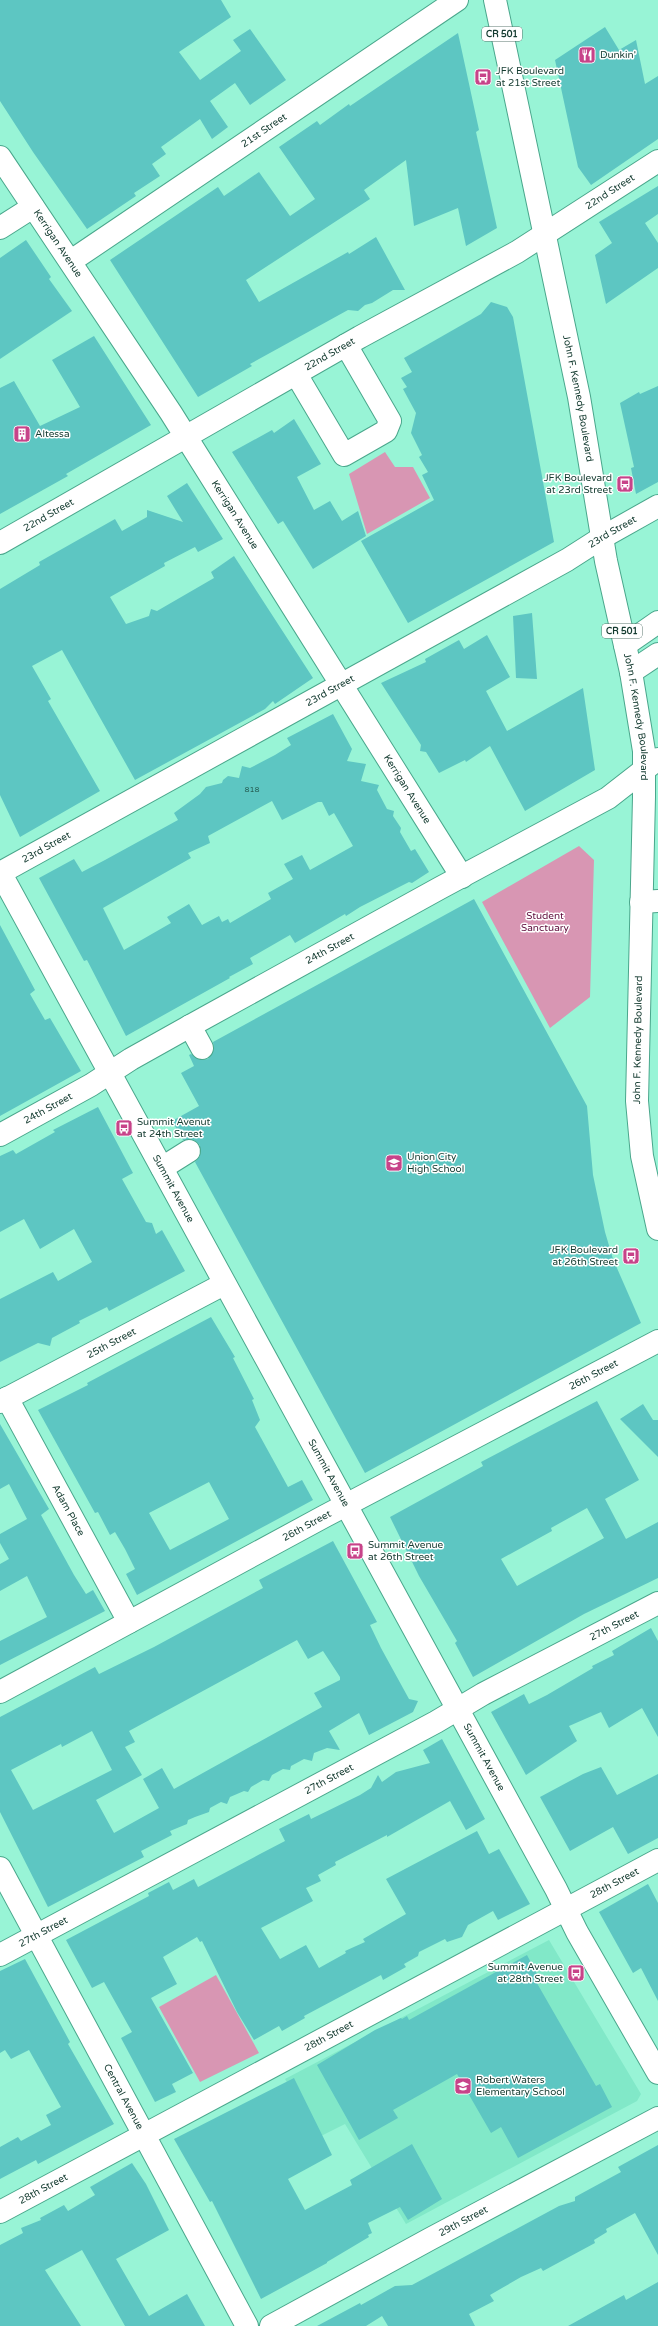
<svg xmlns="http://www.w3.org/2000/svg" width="658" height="2326" font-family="'Varela Round',sans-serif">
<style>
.built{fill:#81e8c8}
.green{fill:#d896b3}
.building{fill:#5dc6c2;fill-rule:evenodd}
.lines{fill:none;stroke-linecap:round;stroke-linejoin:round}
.minor-casing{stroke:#4aa78c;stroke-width:24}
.major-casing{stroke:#4aa78c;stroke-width:24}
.minor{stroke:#fff;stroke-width:22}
.major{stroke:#fff;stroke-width:22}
.labels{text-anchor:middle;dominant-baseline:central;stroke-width:3;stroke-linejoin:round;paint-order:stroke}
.number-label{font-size:8px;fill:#265e54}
.shield{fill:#fff;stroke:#5a766e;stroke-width:1}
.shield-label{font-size:9px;font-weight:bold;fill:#143b30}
.poi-label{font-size:10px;fill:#143b30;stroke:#fff;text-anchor:start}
.street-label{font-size:10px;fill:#143b30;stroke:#fff}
.park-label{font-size:10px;fill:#5f0d3c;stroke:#fff}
</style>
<rect width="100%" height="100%" fill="#98f4d6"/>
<path class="built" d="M549,1940l92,154 -4,7 -231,123 -61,-100 -26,13 -34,-58z"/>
<path class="green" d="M385,452l10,15h18l17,31 -63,36 -18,-60z
M579,846l15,14 -4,137 -40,31 -68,-126z
M216,1975l43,78 -59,29 -41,-75z"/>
<path class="building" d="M0,0h221l10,17 -52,35 21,28 41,-29 -8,-11 17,-11 36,51 -36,25 -15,-22 -25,18 18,26 -16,12 -12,-20 -39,28 5,7 -14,10 8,12 -26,17 2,3 -49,33 -54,-77 -33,-51z
M605,27l14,23 17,-10 9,44 13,-8v63l-67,46 -13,-18 -23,-107z
M458,33l21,97 -3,2 21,96 -31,18 -8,-38 -44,18 -8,-66 -42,30 6,9 -124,81 13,22 89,-50 1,2 27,-17 29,53h-12l-21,13 -7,2 -7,6 -10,-1 -98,54 2,2 -54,31 -88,-137 108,-73 6,9 35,-24 31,44 25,-17 -36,-52 38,-26 3,4 29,-21 1,2z
M658,186v28l-13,9 13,20v25l-52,36 -11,-49 17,-12 -13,-21z
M26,240l25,37 -2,2 23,32 -72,48v-101z
M491,302l16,5 6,10 41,225 -146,81 -47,-82 73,-41 -12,-25 6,-3 -9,-15 3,-2 -11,-22 5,-20 -13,-24 4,-2 -6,-9 11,-6 -8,-14 77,-44z
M94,336l57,89 -85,49 2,2 -68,38v-126l14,-7 26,45 40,-19 -28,-47z
M658,386v96l-22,12 -5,-26 3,-1 -14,-64 19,-11 1,2z
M294,419l27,45 -24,13 17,33 16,-9 12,20 16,-10 8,25 -53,33 -30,-48 -5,3 -46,-72 40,-22 2,3z
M187,483l36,56 -25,13 -3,-5 -31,16 1,3 -55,31 16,27 23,-8 2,-7 6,2 57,-33 -3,-6 23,-16 79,122 -38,26 -2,-3 -8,8 -130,71 -73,-130 -30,16 19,33 -3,2 52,90 -80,46 -20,-42v-206l40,-24 -1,-3 76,-43 7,12 25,-14v-7l36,12 -16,-26z
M532,613l5,66 -21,-1 -3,-62z
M487,635l23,42 -24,14 21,40 76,-43 12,82 -70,41 -35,-65 -24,16 -1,-2 -26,13 -13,-21 -6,-1 1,-6 -40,-62 45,-21 -1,-3 34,-19 5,9z
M333,714l19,35 -5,12 19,3 -5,17 18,4 -2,5 10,19 7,2 -1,5 8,12 -1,4 11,19 4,-2 14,23 -17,11 -3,-1 -49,25 -14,9 -1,-2 -50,29 -5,-8 -40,23 3,6 -24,13 1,1 -104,58 -39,-76 -3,1 -45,-83 35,-19 8,13 23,-12 73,-40 -4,-7 26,-19 6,-7 16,-4 1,-3 5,-4 11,2 3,-12 8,2 25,-13 16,-10 -4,-7zM272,801l10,19 36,-18h4l7,14 5,-3 19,33 -43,24 -8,-15 -18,9 9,15 -25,14 3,6 -41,24 -2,-4 -6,3 -3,-6 -17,9 -13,-21 -22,13 4,6 -47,27 -21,-42 88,-50 -3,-5 22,-10 -2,-7z
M474,899l113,207 6,69 12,57 8,27 28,64 -276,150 -170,-311 5,-6v-11l-6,-5h-11l-11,-19 27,-15 -18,-33 13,-7 -5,-11 2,-1 10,6 7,-1 6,-10 -1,-7z
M0,925l35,65 -5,4 15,26 5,-2 31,53 -81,45z
M98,1107l35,66 -11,6 24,43 6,1 4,11 6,-4 23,41 -76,40 -2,-4 -28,14 1,2 -28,15 -2,8 -12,-3 -38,19v-63l53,-27 5,9 34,-19 -18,-33 -34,20 -16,-30 -24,13v-76l13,-6 3,4 39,-22 -2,-2z
M211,1317l24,40 -2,1 21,41 -2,1 8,20 -5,7 33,60 14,-7 11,20 -176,95 -11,-21 9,-5 -10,-20 -10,-17 -5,3 -12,-23 -3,1 -57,-103 50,-25 -1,-2zM209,1482l20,37 -59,31 -21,-37z
M597,1401l42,79 -34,19 21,40 32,-17v56l-74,36 -111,63 -18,-34 2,-2 -38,-65 -29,-59 93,-51 -2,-4zM587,1508l17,30 -87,48 -16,-27 51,-28 -1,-3z
M643,1404l10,16h5v37l-38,-38z
M0,1424l49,85 -8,6 33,60 12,19 7,-4 12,21 -105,54v-24l47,-24 -20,-41 -27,15v-27l9,-5 -9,-16v-9l27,-15 -18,-35 -9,5z
M333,1541l44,81 -7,3 11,23 28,51 9,2 -5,11 -44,23 -10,-22 -30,18 11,19 -13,-2 -13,5 -2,8 -8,-2 -13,7 -1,4 -7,-1 -11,6 -3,6 -6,-1 -12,7 -3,5 -4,-1 -14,6 -3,7 -6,-2 -11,6 -1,4 -14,5 -7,3 -1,4 -17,7 2,4 -31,16 3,6 -96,50 -48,-95v-95l95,-50 4,7 55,-27 109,-59 -4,-8zM297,1640l11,19 15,-8 17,26v3l-26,13 8,14 -148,82 -12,-21 -19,11 16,29 -45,25 -18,-33 46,-25 -17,-28 10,-5 -6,-11zM92,1731l20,39 -79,40 -22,-40 50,-26 1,3z
M651,1628l7,13v96l-16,-29 -33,20 -8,-16 -32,14 8,15 -51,34 -35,-63 33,-18 5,10 18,-9 46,-27 -1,-2 22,-11 -2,-4z
M442,1739l43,80 -19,11 -16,-29 -63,36v-2l-52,27 1,3 -18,10 3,6 -15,7 7,13 -52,27 19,31 26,-14 13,23 27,-15 -1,-2 20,-9 -2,-3 43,-25 -20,-35 91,-48 12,23 10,-5 31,55 -32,16 -5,-9 -25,14 -6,12 -15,5 -2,-3 -26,13 -1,4 -14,8 2,3 -23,13 -2,-5 -77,41 1,2 -23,13 -3,-5 -25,14 -17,-28 -35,-71 -2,1 -3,-5 -34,20 14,27 -26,14 42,75 -21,11 4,8 -21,10 -34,-64 11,-6 -28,-50 -12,6 -26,-48 83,-44 -1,-3 21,-11 4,8 21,-11 4,8 62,-33 25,-13 -6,-12 30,-15 2,5 49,-24 11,-7 7,-13 4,7 14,-10 34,-9 -7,-13z
M601,1767l16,28 41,-21v64l-30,16 -15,-27 -43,24 -30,-54 43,-23z
M648,1884l10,19v98l-17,-33 -8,5 -34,-61z
M527,1955l11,21 -4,2 62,108 4,-2 12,23 -94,51 -17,-31 -10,6 -34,-59 -64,36 5,8 -39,22 -42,-75 58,-35 26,-12 1,1 5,-3 2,4z
M25,1959l45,83 -2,2 46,80 -76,40 -2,-4 -36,19v-32l18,-10 3,4 30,-16 -5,-10 15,-8 -32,-57 -18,9 -6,-9 -5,3v-82z
M294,2078l38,77 -44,24 17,31 47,-25 -2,-5 62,-36 30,55 -34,21 -8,-13 -32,16 4,10 -4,2 1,2 -42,25v1l-66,36 -49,-98 -2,1 -36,-63z
M658,2145v110l-23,-42 -29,16 1,3 -13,8 1,3 -52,28 -2,-3 -20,9 -31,18 4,6 -25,13 6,12h-87l-6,-10 -16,10h-49l43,-23 1,2 34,-19 17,-1 147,-79 16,-5v-4l46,-25 -3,-5z
M132,2163l14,21 23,46 -53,29 33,57 38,-22 18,32h-80l-43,-76 -37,20 36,56h-81v-81l23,-12 -2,-5 20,-8 -1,-2 24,-13 4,6 27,-16 -5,-8z
M658,2282v44h-90l56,-31 2,5z"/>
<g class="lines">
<g class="minor-casing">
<g id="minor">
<path id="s1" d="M0,157l171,256 291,464"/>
<path d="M0,228l33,-21"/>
<path id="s2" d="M71,261l386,-261"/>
<path d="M296,374l48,81 42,-24 4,-10 -44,-76"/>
<path id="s3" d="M0,543l360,-206 157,-85 141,-91"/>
<path d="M625,645l33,-23"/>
<path d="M631,672l27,-18"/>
<path id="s4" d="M0,872l556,1017 21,43 81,141"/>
<path id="s5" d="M0,873l567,-313 36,-23 55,-31"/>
<path d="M641,902l17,-1"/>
<path d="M190,1026l12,22"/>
<path id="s6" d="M0,1135l91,-50 40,-26 59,-33 250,-138 168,-90 50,-39"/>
<path d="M162,1168l27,-17"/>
<path id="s7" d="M7,1398l122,224"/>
<path id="s8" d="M0,1402l224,-118"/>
<path id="s9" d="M0,1692l325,-176 333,-175"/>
<path id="s10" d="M0,1868l247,458"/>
<path id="s11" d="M0,1955l436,-233 47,-28 175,-91"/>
<path id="s12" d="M0,2212l658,-352"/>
<path id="s13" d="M271,2326l159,-87 228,-121"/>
</g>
</g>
<g class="major-casing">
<g id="major">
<path id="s14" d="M495,0l84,397 27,164 25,111 13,79v46l-7,304 5,55 16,73"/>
</g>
</g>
<use href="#minor" class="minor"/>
<use href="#major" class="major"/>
</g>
<defs>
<g id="restaurant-square" transform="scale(0.9)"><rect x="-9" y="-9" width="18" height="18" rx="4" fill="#c74389" stroke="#fff"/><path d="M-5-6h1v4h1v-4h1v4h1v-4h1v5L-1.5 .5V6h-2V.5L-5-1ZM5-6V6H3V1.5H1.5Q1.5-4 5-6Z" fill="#fff"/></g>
<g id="bus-square" transform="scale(0.9)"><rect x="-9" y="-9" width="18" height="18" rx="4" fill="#c74389" stroke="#fff"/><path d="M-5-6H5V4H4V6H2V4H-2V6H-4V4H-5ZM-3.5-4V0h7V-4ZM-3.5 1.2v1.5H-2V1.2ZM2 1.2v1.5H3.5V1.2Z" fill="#fff"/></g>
<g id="building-square" transform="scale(0.9)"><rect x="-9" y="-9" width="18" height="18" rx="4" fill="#c74389" stroke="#fff"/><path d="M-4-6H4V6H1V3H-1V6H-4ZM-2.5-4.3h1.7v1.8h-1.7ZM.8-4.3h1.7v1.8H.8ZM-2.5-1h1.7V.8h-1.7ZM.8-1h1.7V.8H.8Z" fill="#fff"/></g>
<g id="school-square" transform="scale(0.9)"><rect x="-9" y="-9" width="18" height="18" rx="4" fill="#c74389" stroke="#fff"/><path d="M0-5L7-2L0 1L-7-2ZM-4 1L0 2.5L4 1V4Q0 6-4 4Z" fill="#fff"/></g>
</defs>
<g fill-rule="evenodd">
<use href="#restaurant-square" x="587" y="55"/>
<use href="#bus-square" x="483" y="77"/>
<use href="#building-square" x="22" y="434"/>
<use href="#bus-square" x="625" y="484"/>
<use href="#bus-square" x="124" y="1128"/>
<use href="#school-square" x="394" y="1163"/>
<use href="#bus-square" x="631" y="1256"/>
<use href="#bus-square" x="355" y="1551"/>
<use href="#bus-square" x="576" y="1973"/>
<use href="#school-square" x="463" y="2086"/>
</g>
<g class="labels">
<g class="number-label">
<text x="252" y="789">818</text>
</g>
<g class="shield">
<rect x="482" y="27" width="40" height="14" rx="3"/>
<rect x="602" y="624" width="40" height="14" rx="3"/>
</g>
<g class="shield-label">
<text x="502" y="34">CR 501</text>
<text x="622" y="631">CR 501</text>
</g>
<g class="poi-label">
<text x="600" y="55">Dunkin'</text>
<text x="496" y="71">JFK Boulevard<tspan x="496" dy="12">at 21st Street</tspan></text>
<text x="35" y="434">Altessa</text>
<text x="612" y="478" text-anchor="end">JFK Boulevard<tspan x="612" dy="12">at 23rd Street</tspan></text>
<text x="137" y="1122">Summit Avenut<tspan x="137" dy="12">at 24th Street</tspan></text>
<text x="407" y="1157">Union City<tspan x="407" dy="12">High School</tspan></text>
<text x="618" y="1250" text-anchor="end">JFK Boulevard<tspan x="618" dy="12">at 26th Street</tspan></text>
<text x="368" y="1545">Summit Avenue<tspan x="368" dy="12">at 26th Street</tspan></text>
<text x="563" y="1967" text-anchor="end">Summit Avenue<tspan x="563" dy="12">at 28th Street</tspan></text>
<text x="476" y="2080">Robert Waters<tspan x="476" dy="12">Elementary School</tspan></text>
</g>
<g class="street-label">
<text stroke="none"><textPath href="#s2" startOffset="233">21st Street</textPath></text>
<text stroke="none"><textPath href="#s3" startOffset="704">22nd Street</textPath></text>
<text stroke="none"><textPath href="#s1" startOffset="104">Kerrigan Avenue</textPath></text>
<text stroke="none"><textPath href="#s3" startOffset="380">22nd Street</textPath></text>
<text stroke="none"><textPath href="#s14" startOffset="407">John F. Kennedy Boulevard</textPath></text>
<text stroke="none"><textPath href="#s1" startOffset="428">Kerrigan Avenue</textPath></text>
<text stroke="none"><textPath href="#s3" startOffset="56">22nd Street</textPath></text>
<text stroke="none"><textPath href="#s5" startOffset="701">23rd Street</textPath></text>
<text stroke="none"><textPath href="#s5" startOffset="377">23rd Street</textPath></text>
<text stroke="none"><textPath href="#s14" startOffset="731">John F. Kennedy Boulevard</textPath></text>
<text stroke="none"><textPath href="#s1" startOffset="752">Kerrigan Avenue</textPath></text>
<text stroke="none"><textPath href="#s5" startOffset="53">23rd Street</textPath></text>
<text stroke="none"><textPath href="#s6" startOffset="379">24th Street</textPath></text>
<text transform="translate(638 1040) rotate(-89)">John F. Kennedy Boulevard</text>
<text stroke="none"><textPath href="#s6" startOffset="55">24th Street</textPath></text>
<text stroke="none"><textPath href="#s4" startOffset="361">Summit Avenue</textPath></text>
<text stroke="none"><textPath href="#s8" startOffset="126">25th Street</textPath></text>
<text stroke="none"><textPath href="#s9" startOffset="673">26th Street</textPath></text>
<text stroke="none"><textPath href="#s4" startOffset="685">Summit Avenue</textPath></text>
<text stroke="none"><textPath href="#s7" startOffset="128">Adam Place</textPath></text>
<text stroke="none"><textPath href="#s9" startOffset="349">26th Street</textPath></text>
<text stroke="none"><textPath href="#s11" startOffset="697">27th Street</textPath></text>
<text stroke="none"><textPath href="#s4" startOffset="1009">Summit Avenue</textPath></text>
<text stroke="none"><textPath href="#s11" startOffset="373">27th Street</textPath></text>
<text stroke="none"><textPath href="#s12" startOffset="697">28th Street</textPath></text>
<text stroke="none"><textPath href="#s11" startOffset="49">27th Street</textPath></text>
<text stroke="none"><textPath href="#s12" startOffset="373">28th Street</textPath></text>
<text stroke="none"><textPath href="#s10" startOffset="260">Central Avenue</textPath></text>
<text stroke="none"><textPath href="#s12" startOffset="49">28th Street</textPath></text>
<text stroke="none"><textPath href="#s13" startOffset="219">29th Street</textPath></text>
</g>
<g class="park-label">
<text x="545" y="916">Student<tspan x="545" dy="12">Sanctuary</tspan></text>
</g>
</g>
</svg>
